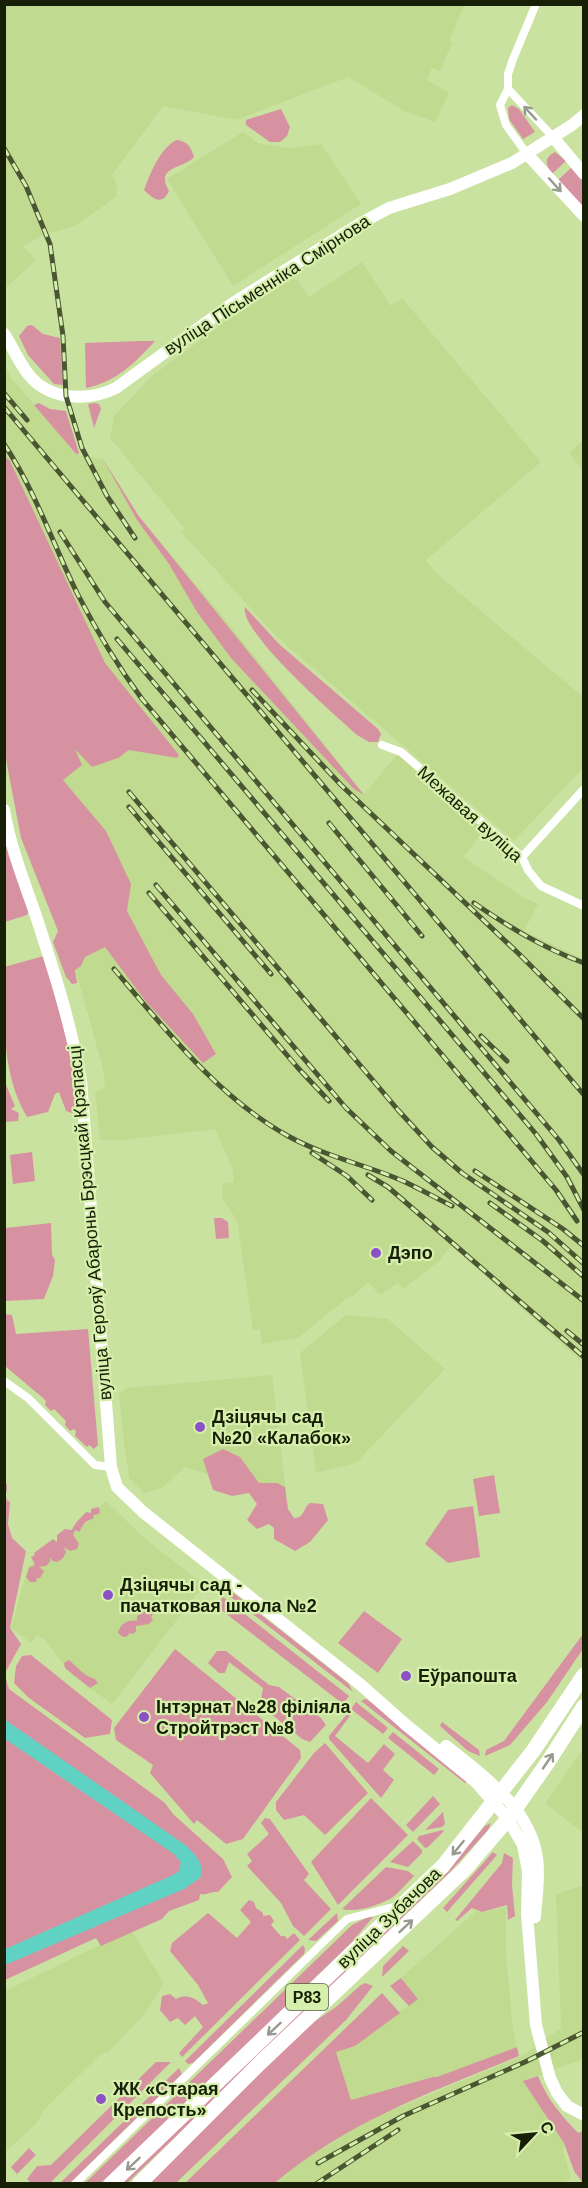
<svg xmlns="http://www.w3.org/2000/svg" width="588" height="2188" font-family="Helvetica,sans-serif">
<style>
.built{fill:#c0da90}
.green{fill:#d792a2}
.water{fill:#5fd2c4}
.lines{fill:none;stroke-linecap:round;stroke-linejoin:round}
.street{stroke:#fff;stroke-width:8}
.secondary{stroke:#fff;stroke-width:12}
.highway{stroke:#fff;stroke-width:15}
.rail-casing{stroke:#4a5632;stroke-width:5}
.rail{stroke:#d7efac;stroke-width:3;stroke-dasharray:9;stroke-linecap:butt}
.oneway{stroke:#979a8f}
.poi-dot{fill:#8c50c7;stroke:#d7efac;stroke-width:2}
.labels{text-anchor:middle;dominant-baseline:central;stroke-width:4.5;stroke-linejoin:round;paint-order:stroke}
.shield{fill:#d7efac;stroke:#515d38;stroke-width:1.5}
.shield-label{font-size:16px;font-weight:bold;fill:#171f06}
.street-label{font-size:18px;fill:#171f06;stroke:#d7efac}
.poi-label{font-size:18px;font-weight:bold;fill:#171f06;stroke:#d7efac;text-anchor:start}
</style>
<rect width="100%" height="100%" fill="#cae2a0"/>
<path class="built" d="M5,4h459v1l-15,37 3,1 -12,28 -8,-3 -5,12 22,13 -14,29 -29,-10 -58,-35 -112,43 -73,-14 -51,69 5,10 -1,12 -41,29 -32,9 -20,11 13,14 -29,27 -3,-3z
M243,132l15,11 31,5 32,-4 40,60 -128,82 -66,-107z
M362,262l29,44 11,-8 139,164 -115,98 10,13 147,124v71l-69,73 -236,-203 -97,-106 4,-3 -75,-91 4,-22 38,-40 75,-56 65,-41 5,1 12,17z
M4,364l8,15 65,76 26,4 35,56 87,104 139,175 33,-39 4,2 84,72 -22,28 60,40 15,7 -14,27 59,28 1,401 -2,2 -131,-116 -13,16 -35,27 -5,-6 -18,12 -12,-13 -16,15 -2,-1 -51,41 -37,7 -2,-15 -7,1 -16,-109 -14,-22 -1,-15 12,-2 -1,-12 -18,-41 -92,11h-23l-5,-48 10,-4 -2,-19 -42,-152 -57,-328z
M583,440v30l-14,-17z
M346,1315l42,4 57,50 -89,94 -40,10 -16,-120z
M272,1375l14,117 -44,-6 -57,-19 -23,21 -18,5 -15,-15 -1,-12 -2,-6 -7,-66 7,-6z
M106,1501l37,36 61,48 -92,119 -40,-29 -28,-36 -7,-4 -6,8 -20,-15 17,-61z
M583,1749v84l-38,-30z
M583,1885v174l-60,22 41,62 -1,8 8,27 -10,6h-286l25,-22 75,-45 147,-61 39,-28 -5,-134z
M506,1907v48l7,74 4,18 -80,31 -4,-1 -82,23 -15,-48 19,-6 62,-47 -16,-21 75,-67 5,2z
M131,1930l33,53 -20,32 -36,37 -6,1 -58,57 -8,14 -31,28v-161z"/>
<path class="green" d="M512,105l7,4 16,23 -12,7 -14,-20 -1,-11z
M281,109l9,18 -3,9 -7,6h-10l-24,-17v-5z
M176,140c12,1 15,7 18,17 -10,12 -40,9 -25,34 -7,15 -16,8 -25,-1 7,-18 15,-40 32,-50z
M555,152l11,9 -14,13c-6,-9 -9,-16 3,-22z
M572,167l11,13v29l-25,-29z
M32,325l11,9 17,4 3,47 -9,-1 -26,-29 -9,-19 8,-10z
M140,341h15c-20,22 -39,41 -69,47l-1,-45z
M39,403l11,6 16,2 13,42 -2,2 -43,-50z
M94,403l5,1 2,5 -7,19 -6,-24z
M4,455l6,6 95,202 74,92 -2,3 -48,-8 -11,8 -26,9 -17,-18 7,16 -19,15 43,51 25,53 -4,27 34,64 32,39 23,40 -13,9 -56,-60 -42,-56 -20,10 -4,9 -6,4 2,13 -5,1 -6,-7 -13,-35 5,-11 -37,-93 -14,-73 -3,-21z
M103,459l35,56 226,280 -10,-6 -123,-131 -34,-46 -28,-48 -32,-44z
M245,607l34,37 99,85 3,5 -3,8h-9l-12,-7c-21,-19 -118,-103 -112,-128z
M4,832l25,78 -2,5 -22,7z
M44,956l30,110 5,44 -4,4 -9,-3 -7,-19 -4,2 -7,18 -21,5c-27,-46 -22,-99 -23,-150z
M4,1080l11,26 -4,3 8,4 -1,8 -13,1z
M32,1152l3,29 -22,3 -3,-29z
M214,1218h8l6,4 1,16 -13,1z
M51,1223l1,32 3,5 -2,16 -9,23 -38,2 -1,3v-76z
M5,1314l7,1 4,19 72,-5 10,116 -4,4 -5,-4 -2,2 -12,-11 1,-5 -2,-2 -4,2 -5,-6 1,-4 -12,-12 -3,2 -6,-6 1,-4 -3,-3 -38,-32z
M223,1449l17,8 19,26h18l8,4 3,22 6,9c11,0 8,-9 16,-15l13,1 5,16 -18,22 -15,9 -21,-12v-11l-5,-4 -12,5 -10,-9 10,-16 -8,-11 -17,3 -19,-6 -10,-31z
M494,1475l6,38 -21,3 -6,-37z
M5,1483l2,1v7l-2,2 2,7 3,2 -2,22 4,14 14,13 -16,77 11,16 -16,29z
M473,1506l7,51 -32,6 -23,-19 23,-34z
M98,1507l2,3 -1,4 -6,1 1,3 -9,4 -6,10 -4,-2 -2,5 6,9 -2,5 -7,2 -6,-4 2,5 -3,6 -5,4 -6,-1 -2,-4v5l-4,4 -7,1 5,4 -4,7h-3l-1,4h-6l-4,-5 3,-9 6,-3 -4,-8 4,-2 -1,-2 19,-14 4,3v-7l8,-6 7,1c3,-8 9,-12 14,-18l5,1v-4z
M227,1588l121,95 5,9 -130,-101z
M223,1597l126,99 -6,8 -127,-98z
M150,1608h3l1,5 -3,4 2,3 -4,4 -13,2v5l-3,3 -4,-1 -1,3 -5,1 -5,-4c2,-9 10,-14 19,-12v-5z
M364,1611l38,28 -24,34 -40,-30z
M583,1634v15l-36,53 -37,43 -25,11 1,-6 18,-9z
M175,1649l125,101 1,8 -58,81 -17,5 -29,-24 -3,4 -44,-51 3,-8 -37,-25 -2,-12z
M217,1651h9l43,34 10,2 42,31 5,7 -16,17 -8,-3 -42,-34 3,-17 -34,-26 -4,11h-6l-11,-10z
M31,1655l81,65 -2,14 -25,4 -56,-40 -15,-15 2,-17 6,-10z
M69,1660c7,6 16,17 26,19l3,4 -8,5 -25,-20 -1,-5z
M5,1676l4,13 156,114 8,11 50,45 9,18 -14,15c-7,-1 -11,4 -18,2l-1,6 -30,11 -7,8 -61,27 -5,-8 -91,42z
M365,1699l3,1c34,26 65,55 99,82l-2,1 -104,-82z
M356,1702l32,26 -5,6 -32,-25z
M347,1714l3,2 -15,20 33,27 16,-19 11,10 -12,16 11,10 -13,18 -52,-59v-3z
M442,1722l37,28 1,6 -12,-5 -28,-25z
M393,1732l46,37 -5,6 -46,-37z
M325,1743l43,50 -43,42 -21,-20 -20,5 -8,-10v-8l38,-49z
M433,1796l7,8 -27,28 -7,-7z
M371,1798l37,37 -70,70 -27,-43z
M443,1812l2,12 -3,3 -17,3z
M265,1818l5,1 39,55 -5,6 27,29 -27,27 -11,-10 -12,-23 -34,-37 5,-5 -5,-7 22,-20 -8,-11z
M491,1823l-3,7 -39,43 -45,43 -30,33 -247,234 -6,1 326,-314 38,-44z
M443,1830l1,1 -16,16 -3,1 -8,-9 2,-3z
M413,1841l9,9v3l-14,14 -18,-5z
M493,1852l4,3 -50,57 -4,-4z
M504,1853l9,5 -1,27 3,31 -7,4 -1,-15 -25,7 -10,-4 -15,13 -2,-1 47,-57z
M386,1867l22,4 6,5c-7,7 -14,15 -21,21 -13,8 -37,16 -51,12z
M249,1900l5,2 2,6 7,5v3l7,-1 4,6 -3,4 10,11h4l2,3 7,-6 6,7 -118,117 -3,-4 24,-26 -8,-11 -10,9 -7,-7 -8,4 -10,-12 2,-14 8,-2 6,5c11,-6 18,-1 27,6l5,-2 -10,-18 -28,-34 2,-8 36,-30 29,25 14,-16 -11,-12z
M337,1913l1,8 -22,20 -8,-1z
M370,1916l3,1 -21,25 -236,229 -16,12 -16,1 268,-259z
M303,1945l2,4 -1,5 -111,109 -5,1 -3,-3z
M403,1946l6,5 -27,26 1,-11z
M401,1978l17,21 -9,7 -19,-20z
M365,1983l8,3 -27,34 -170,163 -30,1 166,-161 24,-16 25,-22z
M382,1993l18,20 -45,33 -19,6 15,48 82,-23h4l80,-30 2,9c-85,35 -173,66 -244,127h-90z
M156,2062h15l-121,121h-19l-4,-4 10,-13 14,-1z
M179,2068l3,6 -112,109 -11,1z
M538,2076c9,23 23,39 40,57l5,-2v52l-9,-12 -10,-28 -41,-62z
M29,2148l7,7 -19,19 -6,-7z"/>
<path class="water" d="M4,1719l180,125c10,9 22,20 16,34l-16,11 -179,76v-16l168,-74 6,-4 2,-8 -7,-9 -169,-115z"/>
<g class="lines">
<path class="street" d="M508,89l45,48
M527,154l-21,-29 -6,-20 8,-16v-15l5,-15 23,-55
M382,745l19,7 121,105 6,13 13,16 43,20
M522,857l62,-68
M4,1381l24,17 67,67 16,2
M75,2184l272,-265 50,-13"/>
<path class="secondary" d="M553,137l31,37
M527,154l57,62
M4,334c9,13 15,29 25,41 20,25 59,27 87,13l117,-85 128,-80 28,-15 61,-19 62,-26 60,-38 12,-10
M4,810c6,36 20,71 32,106 18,55 35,108 45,165l30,386 6,20 26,25 218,173 44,39 71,58 32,37 15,26 5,26 -1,43 9,111 14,53 7,15 10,13 17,9
M446,1746c36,29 84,61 91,112 3,19 -1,40 -2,59"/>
<path class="highway" d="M111,2184l332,-318 90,-115 51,-76
M139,2184l122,-122 204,-193 43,-50 40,-57 36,-56"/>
<g class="rail-casing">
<path id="rail" d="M4,148l22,38 24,58 13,92 3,60 16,52 25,48 28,42
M4,393l23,27
M4,407l580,688
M4,444c31,46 49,100 73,149 19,37 40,72 65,106l414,491 21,31
M60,532l45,70 454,538 25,35
M117,639l419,495 31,43 17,33
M252,690l89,95 178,169 65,65
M129,792l269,318 34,37 30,26 86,59 36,32
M129,807l142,167
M329,823l93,113
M156,885l190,223 45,43 193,150
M149,893l149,175 31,33
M474,903c35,24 69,45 110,60
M114,969c50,59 105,129 174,167 36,20 78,29 115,45 17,8 33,17 49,25
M481,1036l26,25
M312,1153l35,23 25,24
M475,1171l88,58 21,17
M368,1175l20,12 196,170
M490,1203l53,38 41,36
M567,1331l17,14
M318,2163l85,-47 122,-54 59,-30
M316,2184l82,-54"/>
</g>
<use href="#rail" class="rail"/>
</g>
<defs><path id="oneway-shaft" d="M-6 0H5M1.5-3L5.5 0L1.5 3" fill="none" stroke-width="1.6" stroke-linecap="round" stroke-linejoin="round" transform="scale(1.5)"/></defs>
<g class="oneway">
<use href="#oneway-shaft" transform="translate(530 113) rotate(-133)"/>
<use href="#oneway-shaft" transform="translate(555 185) rotate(48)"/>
<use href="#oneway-shaft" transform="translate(548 1761) rotate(-56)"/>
<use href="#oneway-shaft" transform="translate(458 1848) rotate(129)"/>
<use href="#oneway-shaft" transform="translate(406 1926) rotate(-43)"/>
<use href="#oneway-shaft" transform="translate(274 2029) rotate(137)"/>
<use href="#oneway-shaft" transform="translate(133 2164) rotate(137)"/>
</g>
<g class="poi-dot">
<circle cx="376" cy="1253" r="6"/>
<circle cx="200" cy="1427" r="6"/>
<circle cx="108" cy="1595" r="6"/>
<circle cx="406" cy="1676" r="6"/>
<circle cx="144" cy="1717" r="6"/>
<circle cx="101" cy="2099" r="6"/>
</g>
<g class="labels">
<rect class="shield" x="286" y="1984" width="42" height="26" rx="4.5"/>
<g class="shield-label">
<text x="307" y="1997">Р83</text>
</g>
<g class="street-label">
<text transform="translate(267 285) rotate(-33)">вуліца Пісьменніка Смірнова</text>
<text transform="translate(470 814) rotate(42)">Межавая вуліца</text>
<text transform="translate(90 1223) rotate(-95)">вуліца Герояў Абароны Брэсцкай Крэпасці</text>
<text transform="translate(389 1918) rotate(-44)">вуліца Зубачова</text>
</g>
<g class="poi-label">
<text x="388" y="1253">Дэпо</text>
<text x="212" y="1417">Дзіцячы сад<tspan x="212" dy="21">№20 «Калабок»</tspan></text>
<text x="120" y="1585">Дзіцячы сад -<tspan x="120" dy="21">пачатковая школа №2</tspan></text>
<text x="418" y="1676">Еўрапошта</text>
<text x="156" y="1707">Інтэрнат №28 фiлiяла<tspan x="156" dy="21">Стройтрэст №8</tspan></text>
<text x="113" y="2089">ЖК «Старая<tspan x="113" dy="21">Крепость»</tspan></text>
</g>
</g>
<rect width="588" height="2188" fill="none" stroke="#171f06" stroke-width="12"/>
<g transform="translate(534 2134) rotate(64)" stroke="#d7efac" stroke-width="4.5" paint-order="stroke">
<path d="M0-4.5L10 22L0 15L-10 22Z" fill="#171f06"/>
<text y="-9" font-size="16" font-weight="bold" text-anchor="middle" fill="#171f06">С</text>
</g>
</svg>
